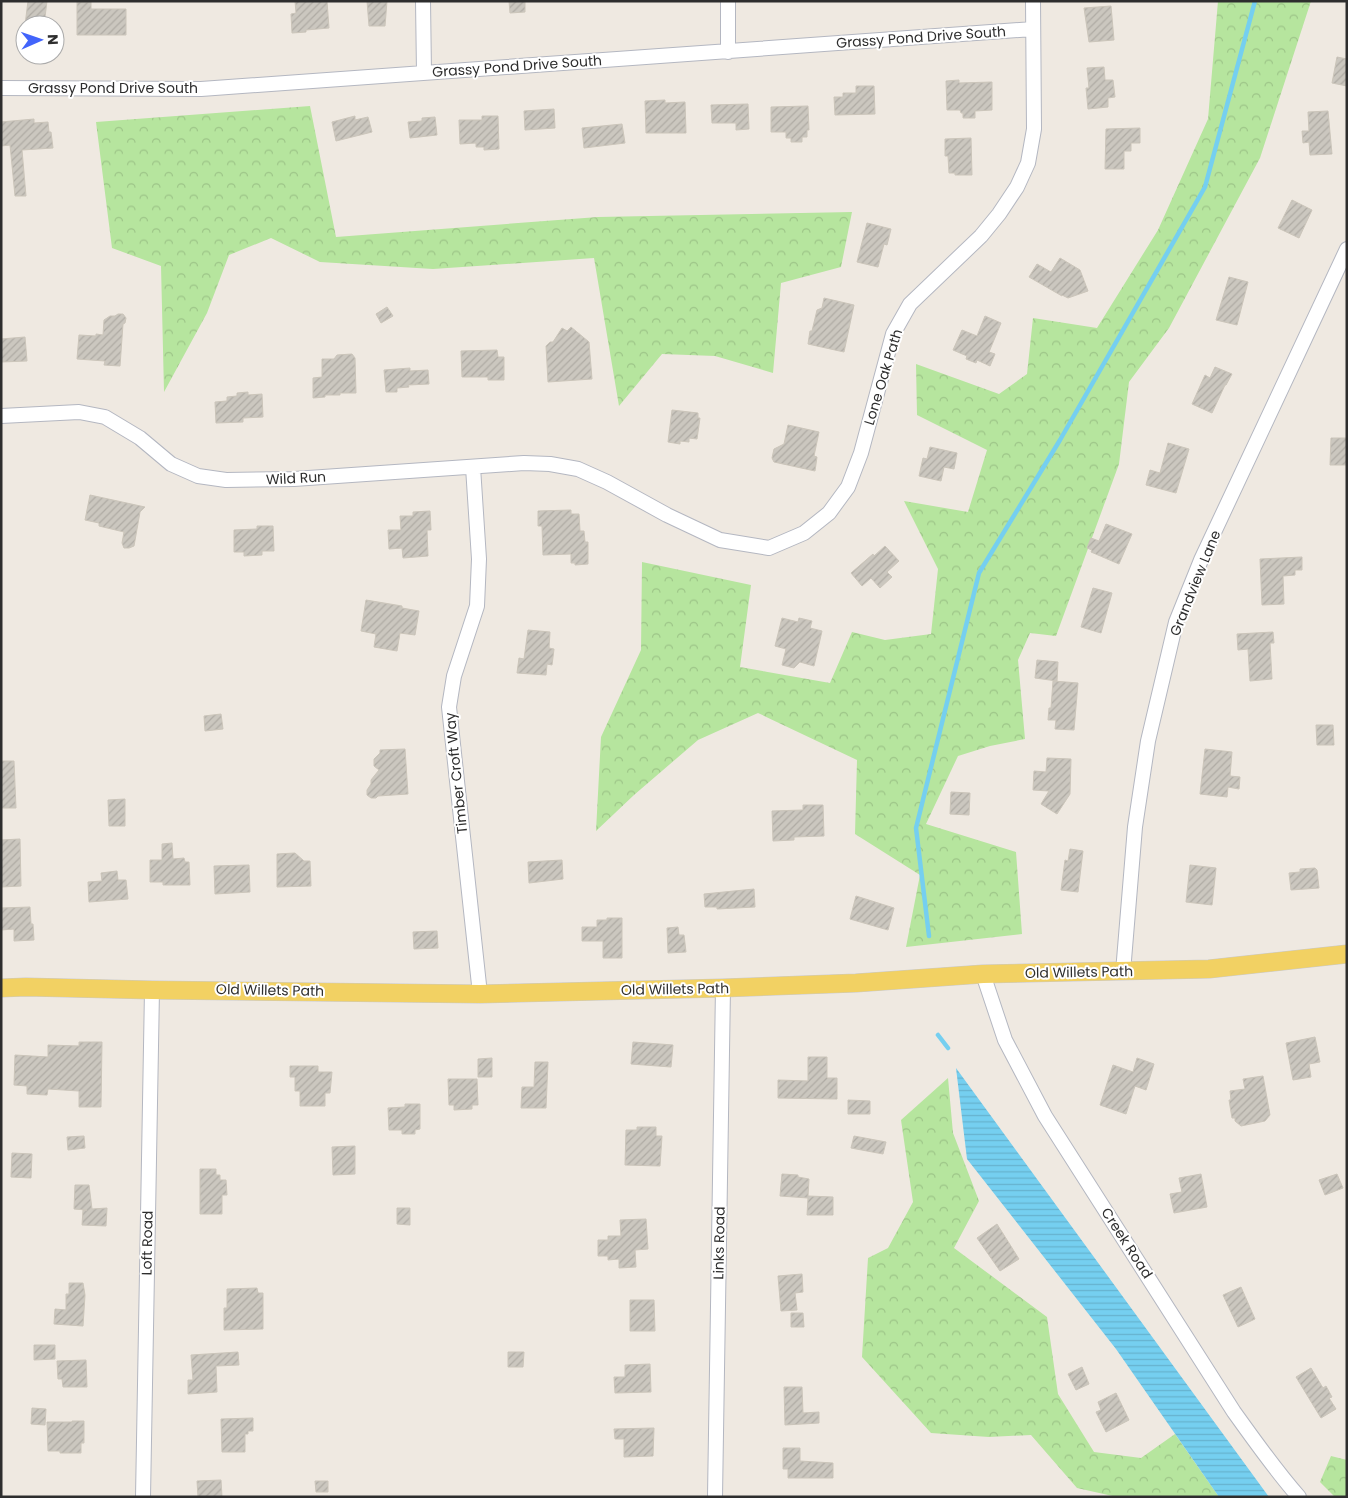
<svg xmlns="http://www.w3.org/2000/svg" width="1348" height="1498" font-family="Poppins,sans-serif">
<style>
.forest{fill:url(#forest-crowns)}
.water{fill:url(#water-rules)}
.lines{fill:none;stroke-linecap:round;stroke-linejoin:round}
.stream{stroke:#75cff0;stroke-width:4.5}
.building{fill:url(#building-hatch);stroke:#cbc5ba}
.minor-casing{stroke:#b4b7c1;stroke-width:16}
.major-casing{stroke:#c9c9c9;stroke-width:19}
.minor{stroke:#fff;stroke-width:14}
.major{stroke:#f2d163;stroke-width:18}
.labels{text-anchor:middle;dominant-baseline:central;stroke-width:4;stroke-linejoin:round;paint-order:stroke}
.street-label{font-size:14px;fill:#2e2e2e;stroke:#fff}
</style>
<defs>
<pattern id="forest-crowns" width="20" height="18" patternUnits="userSpaceOnUse" patternTransform="scale(1.25)"><rect width="20" height="18" fill="#b6e59e"/><path d="M2 6a3 3 0 1 1 6 0M12 15a3 3 0 1 1 6 0" fill="none" stroke="#9dc588"/></pattern>
<pattern id="water-rules" width="6" height="5" patternUnits="userSpaceOnUse" patternTransform="scale(1.25)"><rect width="6" height="5" fill="#75cff0"/><path d="M0 2.5h6" fill="none" stroke="#66b2ce"/></pattern>
<pattern id="building-hatch" width="6" height="6" patternUnits="userSpaceOnUse" patternTransform="scale(1.25)"><rect width="6" height="6" fill="#cbc7bf"/><path d="M-1 1l2-2M0 6l6-6M5 7l2-2" fill="none" stroke="#afaba4"/></pattern>
</defs>
<rect width="100%" height="100%" fill="#efe9e1"/>
<path class="forest" d="M1218,1h93l-51,157 -91,170 -40,54 -10,82 -63,172 -26,-3 -12,27 7,79 -35,7 -32,10 -32,68 90,28 6,82 -116,13 14,-72 -65,-41 2,-74 -99,-47 -60,27 -64,55 -38,36 5,-94 40,-87 1,-88 109,23 -11,82 90,16 22,-51 33,8 46,-6 7,-65 -34,-68 64,11 19,-62 -70,-35 -1,-51 83,30 28,-20 6,-56 64,10 61,-98 50,-111z
M310,106l26,131 262,-20 254,-5 -11,55 -60,16 -8,90 -58,-17 -53,-2 -43,52 -25,-148 -161,11 -113,-7 -49,-24 -42,17 -22,58 -43,79 -3,-126 -49,-18 -16,-126z
M948,1078l5,55 26,68 -25,47 93,69 11,77 36,58 47,6 34,-24 44,63h-102l-40,-9 -46,-53 -42,2 -58,-4 -69,-76 6,-99 20,-10 25,-46 -12,-82z
M1331,1456l16,4v37h-12l-15,-15z"/>
<path class="water" d="M956,1068l313,429h-50l-103,-148 -149,-190z"/>
<g class="lines">
<path class="stream" d="M929,936l-13,-108 63,-255 81,-133 145,-253 50,-186
M938,1035l10,13"/>
</g>
<path class="building" d="M28,1h19l-3,24h-19z
M295,1h32l2,27 -23,2v2l-14,1 -1,-19 5,-1z
M367,1h20l-2,25h-16z
M509,1h16v11l-15,1z
M77,2h14v7h35v26h-49z
M1111,6l3,34 -25,2 -5,-34z
M1337,57l10,2v27l-15,-3z
M1104,67l1,13h8l2,17 -7,1v9l-20,2 -2,-21h3l-2,-20z
M959,80v3l33,-1v28l-17,1v7h-12v-5h-2l-1,-3h-13l-1,-29z
M856,86h18l1,28 -40,1 -1,-18h9v-4h13z
M665,100v3l20,-1 1,31h-40l-1,-32z
M748,104l1,25 -13,1v-7h-24l-1,-18z
M808,106l1,24h-2v7h-5v5h-11v-4h-5v-6h-15v-25z
M554,109l1,19 -30,2 -1,-19z
M1328,111l4,43 -22,1 -1,-13 -6,1 -1,-12h7l-1,-19z
M355,116v4l13,-3 4,15 -36,9 -4,-19z
M482,116h16l1,33 -15,1v-3h-8v-4l-16,1 -1,-24h23z
M435,117l2,18 -27,3 -2,-16 14,-1v-3z
M34,119v4l14,-1 1,10h2l2,16 -31,2 4,46h-11l-5,-51 -9,1v-24z
M622,124l3,19 -41,5 -2,-20z
M1140,128v15h-9v8h-7v18h-19l1,-40z
M971,138l1,37h-17v-2h-6l-1,-17h-3v-17z
M1292,200l20,10 -13,28 -21,-10z
M867,223l24,6 -4,16 -3,-1 -6,23 -21,-5z
M1060,258l20,12 8,21 -20,7 -6,-3v1l-33,-19 8,-13 14,8z
M1229,277l19,5 -11,43 -21,-5z
M824,298l30,7 -10,47 -36,-8 2,-13h2l5,-21 5,-2z
M387,307l6,9 -12,7 -5,-9z
M118,314h5l3,4 -1,5 -2,1 -3,42 -16,-1 1,-4 -28,-2 2,-24 17,1v-2l7,1 1,-15 6,-4h5z
M985,316l16,7 -12,29 6,2 -5,12 -13,-6 -1,3 -10,-4 1,-3 -14,-6 9,-20 15,6z
M571,327l18,15 3,37 -44,3 -2,-36 4,-4h3l9,-14 5,3z
M25,337l2,24 -26,1v-23z
M497,350l1,7h6v23h-16v-3h-26l-1,-26z
M352,354l3,4 1,35h-16v2h-15v2l-12,1v-20l9,-1v-18h12l3,-4z
M1215,367l17,7 -6,11h-1l-13,28 -20,-9 13,-29 5,3z
M410,368v3l18,-1 1,14 -21,1 1,2 -12,1v4h-11l-2,-22z
M248,392v3l14,-1 1,23 -20,1v4l-27,1 -1,-21 12,-1v-4l10,-1v-3z
M672,410l26,3v5h2l-3,21 -8,-1v4l-9,-1v3l-12,-2z
M788,425l31,7 -5,24 3,1 -2,14 -41,-9 -2,-4 2,-9 10,-5z
M1331,438h16v27h-17z
M1168,443l21,6 -13,44 -30,-8 4,-15 10,3z
M930,447l27,6 -3,16 -10,-2 -3,14 -22,-5 4,-18 4,1z
M90,495l55,12 -5,5 -6,34 -5,2h-5l-2,-5 2,-11 -25,-6v-3l-14,-3z
M571,510v4h8l1,17h4l1,11h3v22l-13,1v-2h-4v-9l-28,1 -1,-29h-4v-15z
M430,511l1,19h-4l1,26 -25,2 -1,-10 -13,1 -1,-19h13l-1,-14h13v-4z
M1106,524l26,10 -13,30 -28,-12 1,-2 -5,-2 4,-10 8,3z
M257,526h16l1,25h-12v4l-18,1v-4h-10v-22l23,-1z
M885,546l14,15 -12,11 5,5 -12,11 -9,-10 -9,8 -11,-13 22,-19 1,2z
M1302,557v13h-7v5l-12,1 1,28 -22,1 -2,-46z
M1093,588l19,5 -11,40 -20,-6z
M366,600l36,6v2l17,3 -4,24 -15,-2 -3,18 -23,-4 2,-13 -15,-3z
M782,618l16,4 1,-4 13,3 -2,7 12,3 -8,35 -14,-4 -6,6 -12,-3 4,-16 -11,-3z
M528,630l22,2 -1,16 5,1 -2,16 -5,-1 -1,11 -29,-2 2,-15 5,1z
M1273,632l1,11h-4l2,36 -22,2 -2,-32 -10,1 -1,-16z
M1037,660l21,2 -1,19 -22,-3z
M1053,681l25,2 -4,47 -19,-1 1,-9h-8l1,-12h2z
M221,714l2,15 -18,2 -1,-15z
M1316,725h17l1,20h-17z
M405,749l3,45 -30,2 -2,2h-5l-4,-3v-5l4,-6v-4l8,-10 -5,-4v-7l6,-6v-3z
M1205,749l27,3 -2,24 10,1 -1,12 -11,-2 -1,10 -27,-3z
M1047,758l24,1 -1,35 -13,20 -16,-10 8,-13 -16,-1 1,-19 12,1z
M1,761h13l2,47h-15z
M951,792l19,1 -1,22 -19,-1z
M125,799v27h-16l-1,-26z
M803,805h20l1,31 -30,1v3l-21,1 -1,-30 31,-1z
M20,839l1,47 -20,1v-47z
M172,843l1,16 11,-1 1,4h4l1,23h-27v-3h-13v-22h12v-16z
M1070,849l13,2 -5,41 -17,-2 4,-30 3,1z
M295,853l9,8h6l1,25 -34,1v-33z
M562,860l1,19 -34,4 -1,-21z
M249,865l1,27 -35,2 -1,-28z
M1190,865l26,3 -4,37 -26,-3z
M1315,868l2,2 2,18 -28,2 -2,-17 11,-1v-3z
M117,871l1,9h8l2,19 -39,3 -1,-20 14,-1 -1,-8z
M754,889l1,18 -38,2v-2h-12l-1,-13z
M856,896l38,12 -6,22 -38,-11z
M30,907l1,17h2l1,16 -20,1v-12l-13,1v-22z
M607,918h15v40h-19v-17h-21v-14h15v-7h10z
M678,927l1,8h5l2,17 -18,1 -1,-25z
M437,931l1,17 -24,1 -1,-17z
M1315,1037l5,25 -11,2 2,13 -18,3 -7,-37z
M79,1042h23l-1,65h-22v-16l-31,-2 -1,6 -20,-1v-8l-13,-1 1,-30 33,2v-12l31,1z
M633,1042l40,3 -2,22 -40,-3z
M808,1057h19v21h10v21l-59,-1v-18l30,1z
M492,1058v19h-14v-18z
M1137,1058l17,6 -8,26 -11,-4 -9,28 -26,-9 13,-40 20,7z
M535,1062h13l-2,46h-25l1,-21h12z
M290,1066h28v6h14l-2,21h-5v13h-25v-15h-5v-14h-5z
M1263,1076l7,39 -5,6 -24,5 -6,-5v-3h-3l-3,-18h2l-1,-9 15,-2 -2,-10z
M448,1079h29l1,26h-6v4l-18,1v-5h-5z
M848,1100l22,1v13h-22z
M405,1104h15v25l-5,1v4h-13v-4h-13l-1,-22 17,-1z
M637,1127h19v9h6l-2,30 -35,-1 1,-35h11z
M84,1136l1,12 -17,2 -1,-13z
M854,1136l32,6 -3,12 -32,-6z
M355,1146v28l-22,1 -1,-28z
M12,1153l20,1 -1,24 -20,-1z
M200,1169h16v6h4v5h6l1,15h-5v19h-22z
M782,1174l16,1v2l11,2 -1,17 25,1v18h-26l1,-17 -28,-2z
M1201,1174l6,33 -33,6 -4,-19 12,-2 -3,-14z
M1337,1174l6,14 -18,7 -6,-15z
M75,1185h14l3,24 15,-1 -1,18 -24,-1 1,-15h4l-13,-1z
M397,1208h13v17l-13,-1z
M646,1219l2,30 -13,1 1,17 -17,1v-9l-11,1v-4h-10v-16h10v-4h13l-1,-16z
M997,1224l22,35 -19,12 -23,-33z
M802,1274l1,18 -8,1 2,17 -16,1 -3,-35z
M69,1283h14l2,12 -2,31 -29,-2 1,-15 11,1v-16h3z
M1241,1287l14,32 -17,8 -15,-32z
M257,1288l1,5h5v36l-39,1v-22h3v-19z
M630,1300h24l1,31h-25z
M791,1313h12l1,14h-13z
M34,1345h21v14l-21,1z
M238,1352l1,13 -23,1 1,26 -29,2v-14h5l-2,-25z
M508,1352h16l-1,15h-15z
M86,1360l1,27h-24l-1,-8h-4l-1,-18z
M650,1364l1,28 -36,1 -1,-16h11v-12z
M1082,1367l7,17 -13,6 -8,-16z
M1311,1368l12,20 3,-2 6,11 -3,1 7,11 -15,9 -25,-41z
M784,1387h18l1,26 16,-1v11l-34,2z
M1116,1393l13,27 -23,12 -10,-20 5,-2 -3,-8z
M32,1408l14,1 -1,16 -14,-1z
M253,1418v13h-5v3h-3v18h-23l-1,-33z
M72,1421h12v22h-3v10h-21v-2h-12l-1,-29h25z
M654,1428l-1,28 -29,1v-18h-9l-1,-10z
M783,1448h17v13l33,2v15h-45v-9h-5z
M221,1480l1,17h-24l-1,-16z
M315,1481h13v11h-12z"/>
<g class="lines">
<g class="minor-casing">
<path id="minor" d="M423,1l1,72
M728,1v51
M1,88l200,1 832,-60
M1,416l78,-4 26,5 35,21 31,26 27,12 28,4 68,-1 230,-16 26,1 28,5 29,13 60,33 53,25 49,8 35,-15 25,-20 19,-26 13,-34 32,-119 17,-30 71,-68 18,-22 18,-27 11,-24 6,-34 -1,-128
M473,467l6,92 -2,47 -23,70 -5,31 31,287
M1123,972l12,-145 13,-86 28,-119 25,-62 146,-311
M983,974l22,66 40,76 189,296c21,29 41,58 65,85
M143,1497l9,-507
M715,1497l8,-509"/>
</g>
<g class="major-casing">
<path id="major" d="M1,988l25,-1 126,3 328,4 243,-6 133,-5 127,-9 226,-5 138,-15"/>
</g>
<use href="#minor" class="minor"/>
<use href="#major" class="major"/>
</g>
<g class="labels">
<g class="street-label">
<text transform="translate(921 37) rotate(-4)">Grassy Pond Drive South</text>
<text transform="translate(517 66) rotate(-4)">Grassy Pond Drive South</text>
<text x="113" y="88">Grassy Pond Drive South</text>
<text transform="translate(883 377) rotate(-73)">Lone Oak Path</text>
<text transform="translate(296 478) rotate(-3)">Wild Run</text>
<text transform="translate(1195 583) rotate(-68)">Grandview Lane</text>
<text transform="translate(456 773) rotate(-96)">Timber Croft Way</text>
<text transform="translate(1079 972) rotate(-1)">Old Willets Path</text>
<text transform="translate(675 989) rotate(-1)">Old Willets Path</text>
<text transform="translate(270 990) rotate(1)">Old Willets Path</text>
<text transform="translate(147 1243) rotate(-89)">Loft Road</text>
<text transform="translate(719 1243) rotate(-89)">Links Road</text>
<text transform="translate(1127 1243) rotate(57)">Creek Road</text>
</g>
</g>
<rect width="1348" height="1498" fill="none" stroke="#2e2e2e" stroke-width="5"/>
<g transform="translate(40 40) rotate(88)"><circle r="24" fill="#ffffff" stroke="#ababab"/>
<path d="M0-4L9 19L0 12L-9 19Z" fill="#4264fb"/>
<text y="-8" font-size="14" font-weight="bold" text-anchor="middle" fill="#2e2e2e">N</text>
</g>
</svg>
